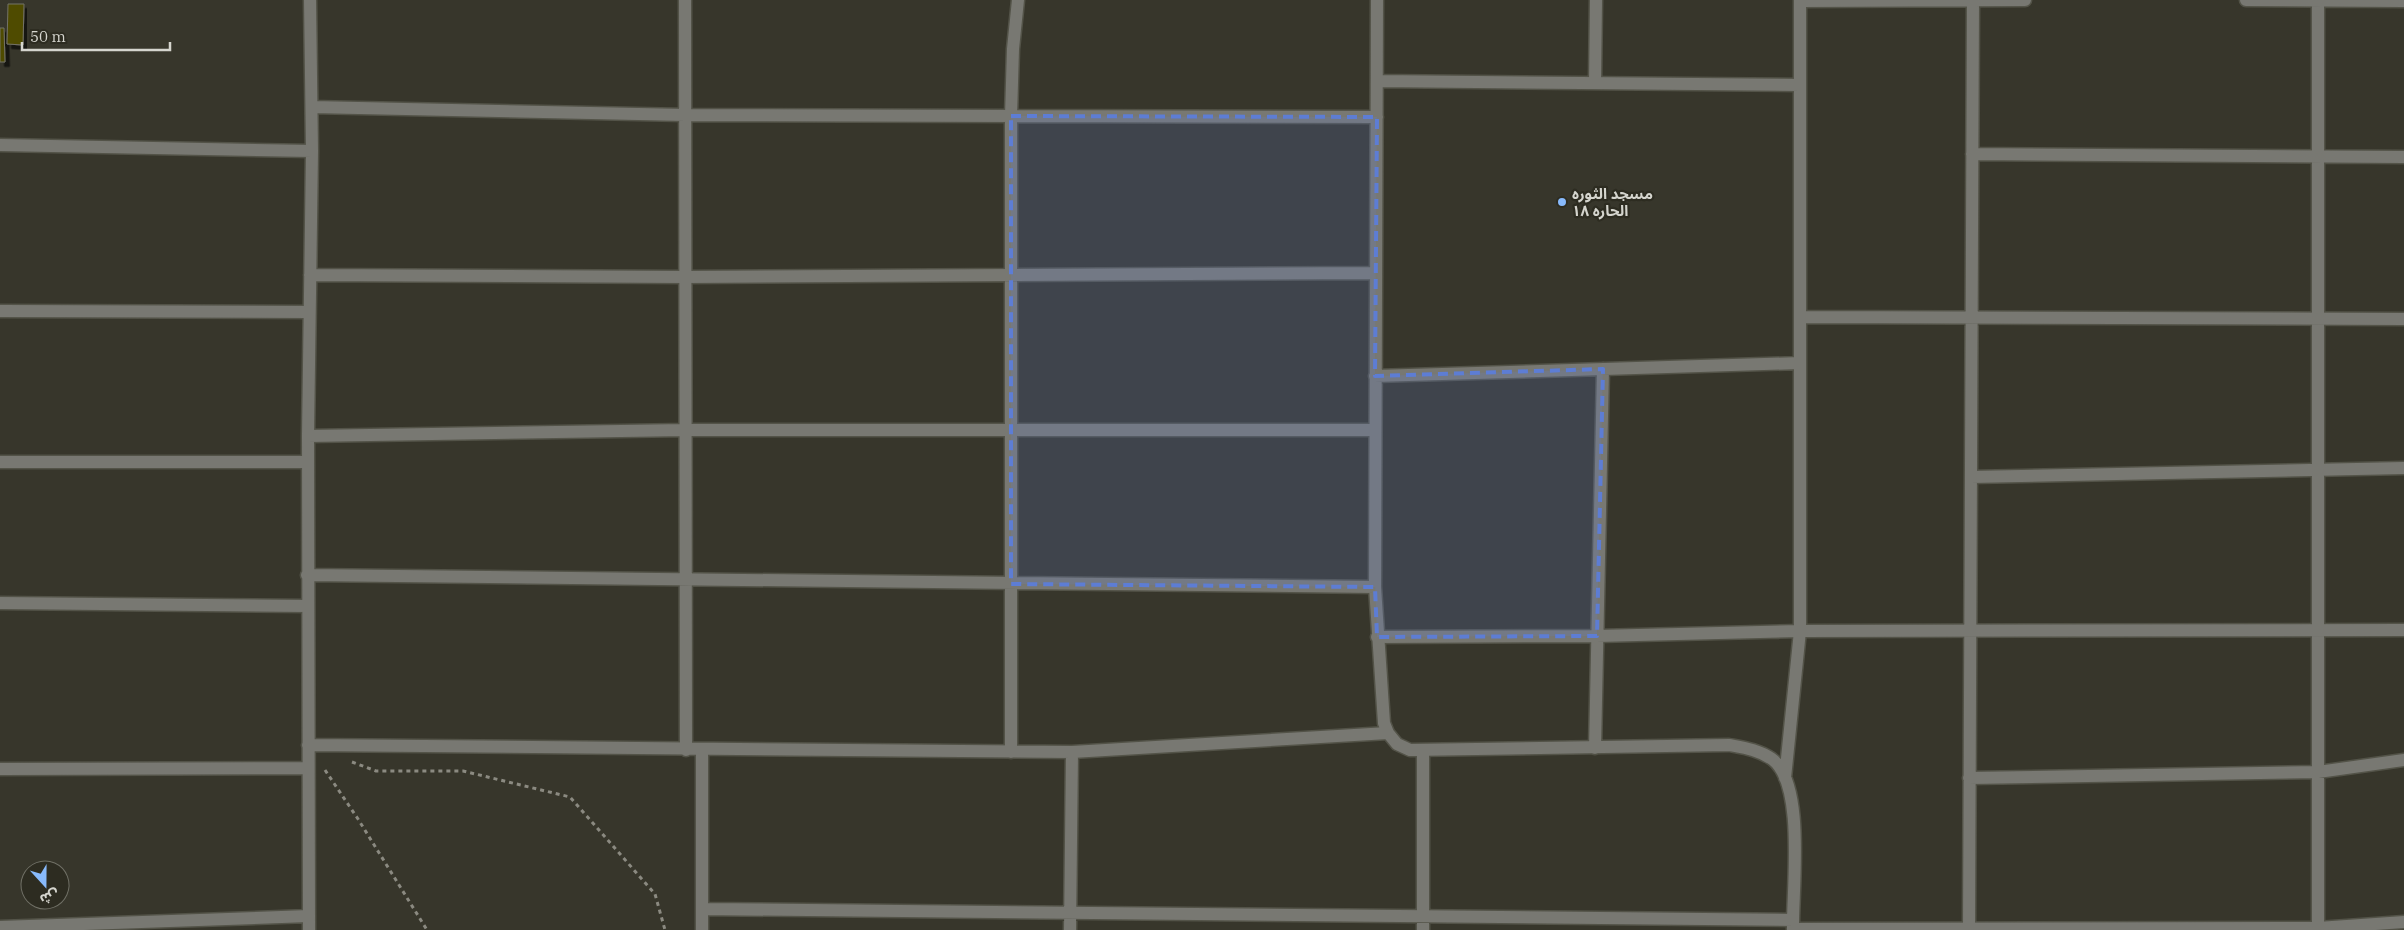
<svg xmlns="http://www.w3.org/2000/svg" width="2404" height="930" font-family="'IBM Plex Serif','Noto Sans Arabic',serif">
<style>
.building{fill:#504b03;stroke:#737266;filter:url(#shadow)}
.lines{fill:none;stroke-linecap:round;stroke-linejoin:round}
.minor-casing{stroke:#535348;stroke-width:15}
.path{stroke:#8b8a81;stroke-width:3;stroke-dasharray:4 4;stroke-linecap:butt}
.minor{stroke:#787872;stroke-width:12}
.marked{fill:#5d7dd4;fill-opacity:0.2;stroke:#5d7dd4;stroke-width:4;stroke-dasharray:10 6;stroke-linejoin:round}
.poi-dot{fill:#88bafc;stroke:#2d2c21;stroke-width:2}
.labels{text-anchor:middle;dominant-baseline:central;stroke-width:4.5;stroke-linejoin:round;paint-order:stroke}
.poi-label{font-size:15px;font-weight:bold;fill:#d5d5ce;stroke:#2d2c21;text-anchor:start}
</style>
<defs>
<filter id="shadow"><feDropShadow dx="4.5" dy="4.5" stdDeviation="0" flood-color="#0009"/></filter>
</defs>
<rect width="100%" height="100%" fill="#37362b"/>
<path class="building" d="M8,4h16l-1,41 -16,-1z
M0,28h4l1,34h-5z"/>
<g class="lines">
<g class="minor-casing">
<path id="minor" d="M685,0l1,750
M1377,0l-2,587 9,136 4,10 9,11 13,6 319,-5c16,3 30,5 43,14 34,25 20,132 21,171
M2246,0l158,1
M1800,1l225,-1
M1377,81l423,4
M1595,83l1,-83
M312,107l373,8 692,2
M0,145l312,6
M1972,154l432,3
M310,275l375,2 691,-4
M0,311l309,1
M1800,317l604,2
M1375,376l425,-13
M308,436l377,-6h690
M0,462h308
M1971,477l433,-9
M307,575l1068,12
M0,603l307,3
M1377,637l220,-1 203,-5 604,-1
M308,745l764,7 316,-19
M1595,748l8,-379
M1423,750v180
M1011,752v-636l2,-67 5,-49
M0,769l308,-1
M1785,778l15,-147v-631
M1969,778l349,-6 86,-12
M702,909l1091,11
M0,927l309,-11
M1793,929l525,-1 86,-6
M309,930l-1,-494 4,-285 -2,-151
M702,930v-180
M1070,930l2,-178
M1969,930l4,-930
M2318,930v-930"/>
</g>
<path class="path" d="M352,762l24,9h87l107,26 85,97 10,36
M325,770l33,49 69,111"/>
<use href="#minor" class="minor"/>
</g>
<path class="marked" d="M1011,116l366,1 -2,259 228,-7 -6,267 -220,1 -2,-50 -364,-3z"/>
<circle class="poi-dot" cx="1562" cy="202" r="5"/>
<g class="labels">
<g class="poi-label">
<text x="1572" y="193">مسجد الثوره<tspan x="1572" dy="17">الحاره ١٨</tspan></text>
</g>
</g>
<g transform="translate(45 885) rotate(159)"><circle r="24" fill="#2d2c21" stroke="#707066"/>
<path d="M0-4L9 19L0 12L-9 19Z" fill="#88bafc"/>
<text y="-8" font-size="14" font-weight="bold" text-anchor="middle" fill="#d5d5ce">ش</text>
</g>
<path d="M22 42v8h148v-8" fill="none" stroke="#d5d5ce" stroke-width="2.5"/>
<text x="30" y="42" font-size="15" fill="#d5d5ce" stroke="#2d2c21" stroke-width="4" paint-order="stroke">50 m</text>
</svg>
